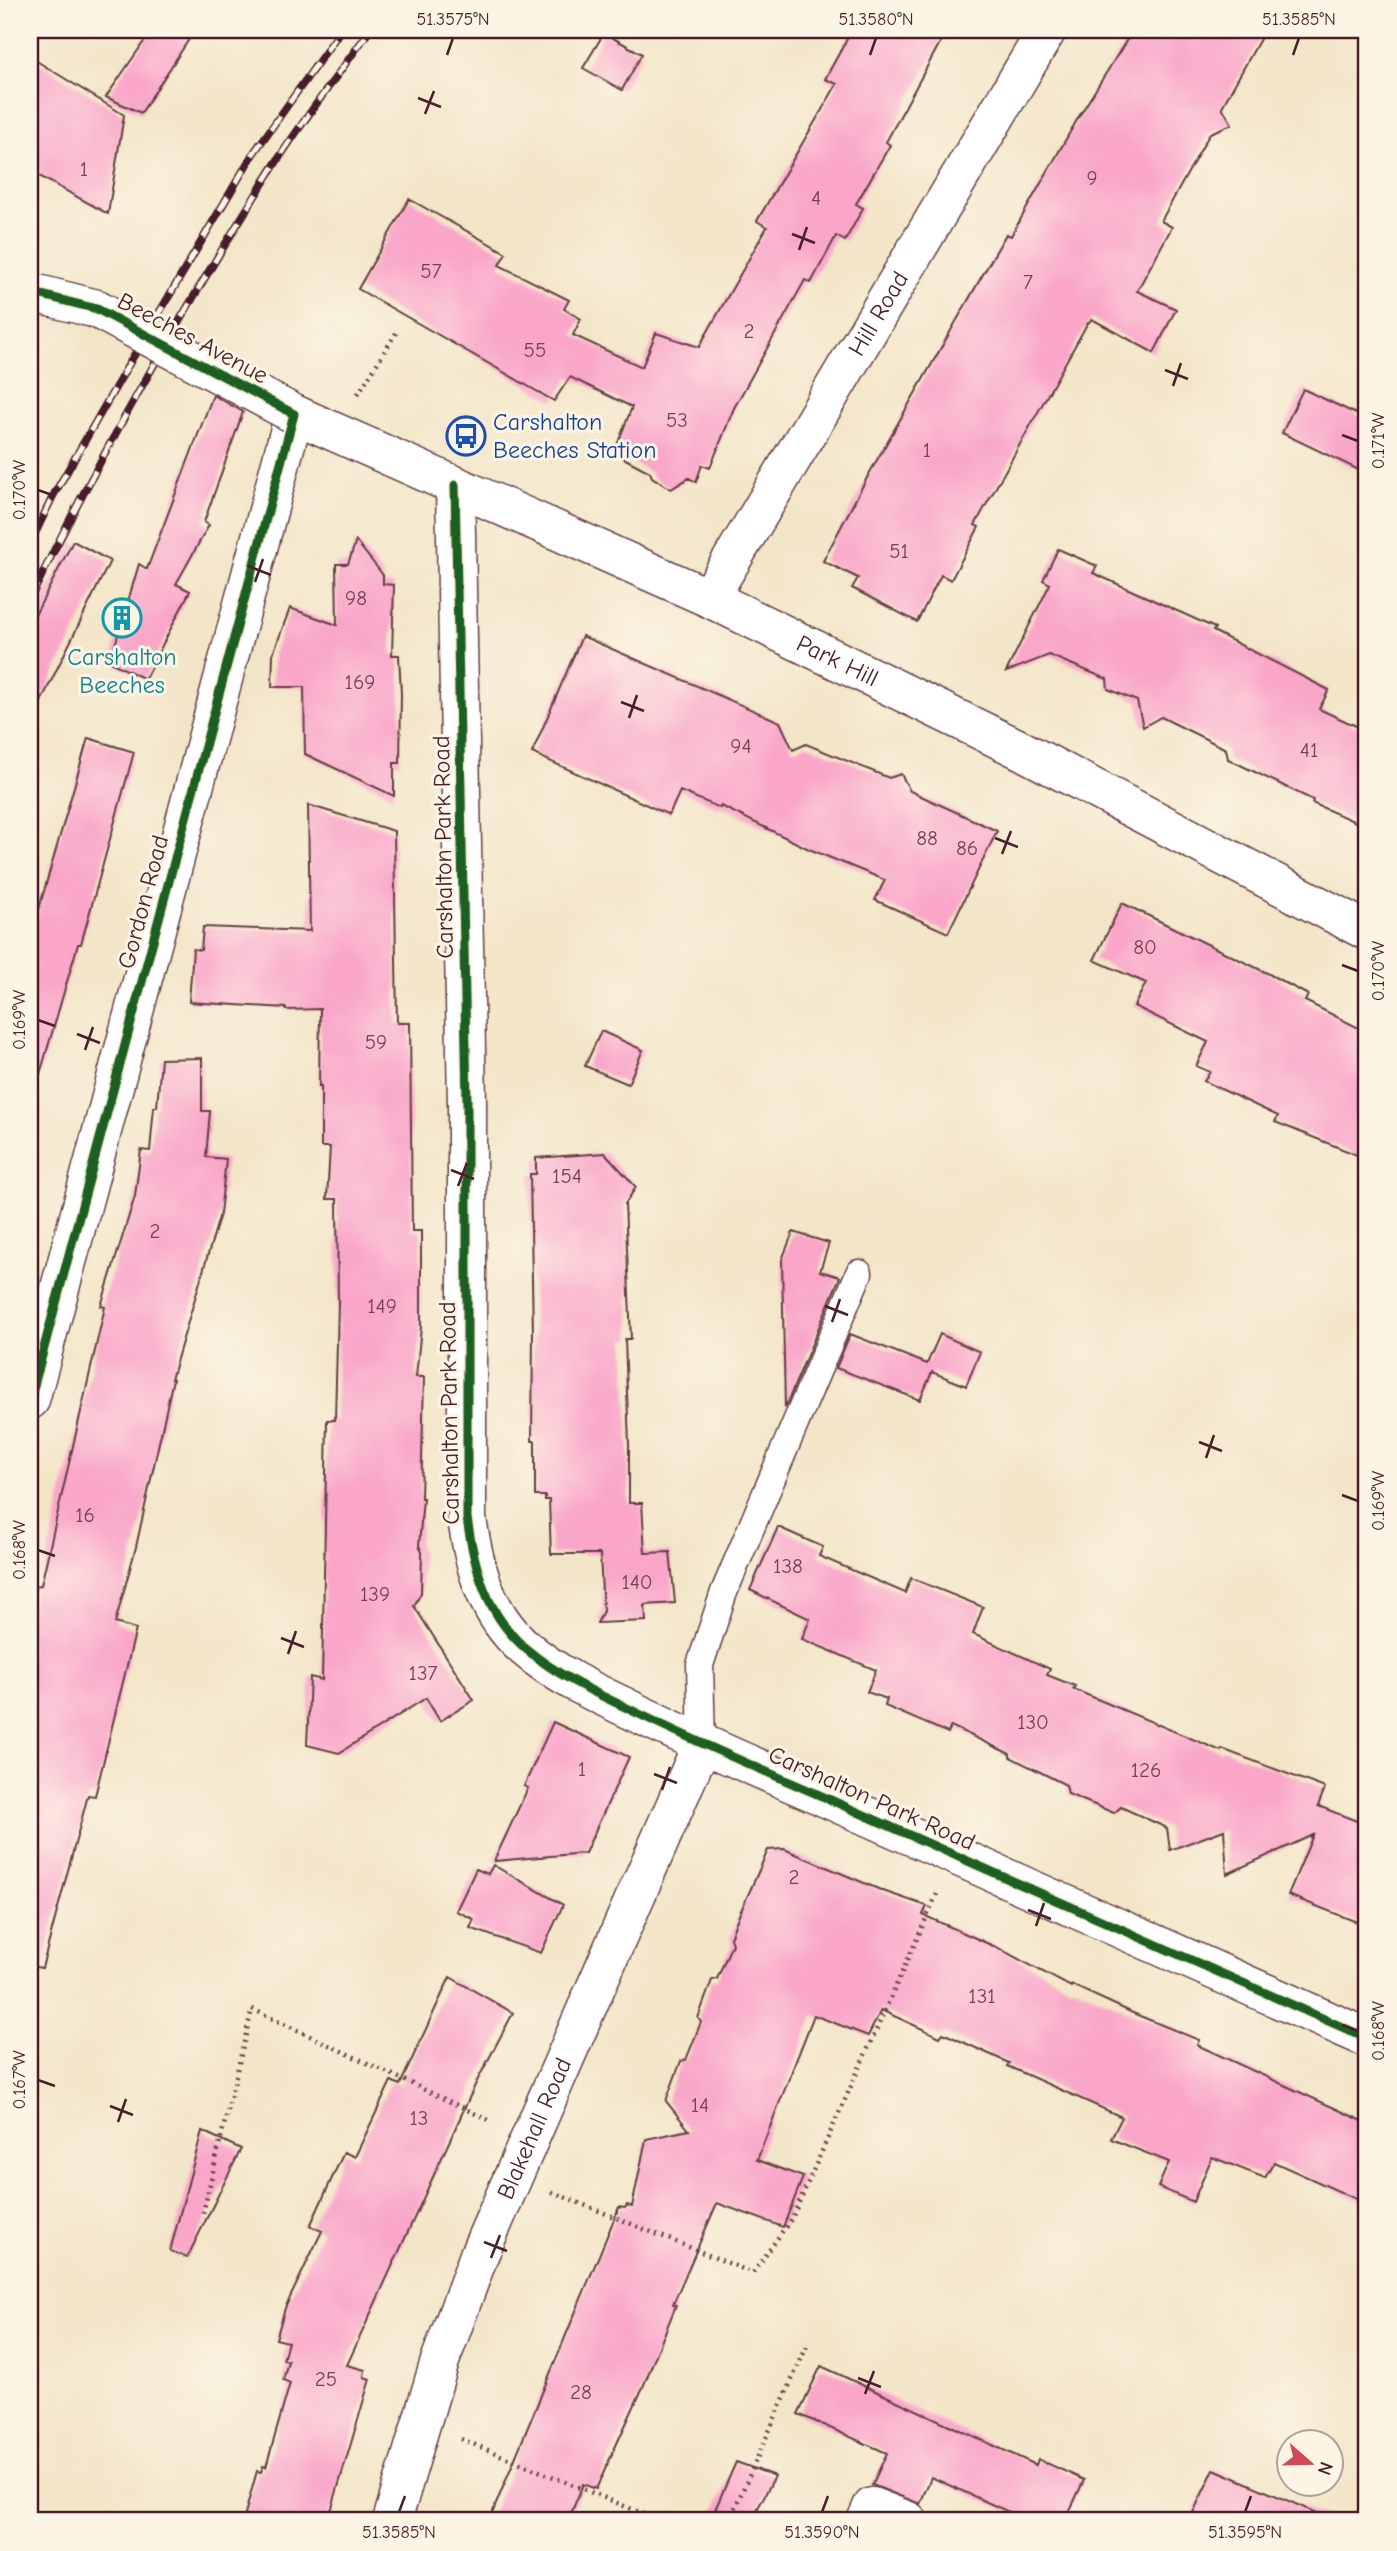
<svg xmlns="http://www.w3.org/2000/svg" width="1397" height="2551" font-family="'Comic Neue',sans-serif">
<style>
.building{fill:#f9a6c9}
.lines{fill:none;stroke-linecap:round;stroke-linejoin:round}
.lane-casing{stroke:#633d43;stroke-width:29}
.street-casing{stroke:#633d43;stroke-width:41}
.secondary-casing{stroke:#633d43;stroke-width:41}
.path{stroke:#633d43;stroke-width:4.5;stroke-dasharray:2 5;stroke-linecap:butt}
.lane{stroke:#fff;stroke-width:26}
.street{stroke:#fff;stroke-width:38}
.secondary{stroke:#fff;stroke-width:38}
.rail-casing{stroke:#4a1f2b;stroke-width:8}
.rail{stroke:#fcf5e5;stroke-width:5;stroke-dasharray:16;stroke-linecap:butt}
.secondary-bridge-casing{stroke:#633d43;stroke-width:41;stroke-linecap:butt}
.secondary-bridge{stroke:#fff;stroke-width:38}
.cycleway-casing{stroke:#fcf5e5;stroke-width:13}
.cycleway{stroke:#1b5e20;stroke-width:9}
.ticks{fill:none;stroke:#4a1f2b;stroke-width:2.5}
.labels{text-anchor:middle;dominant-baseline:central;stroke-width:6;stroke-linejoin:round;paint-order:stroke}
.number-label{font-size:21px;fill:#764152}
.street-label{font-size:24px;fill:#4a1f2b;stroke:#fcf5e5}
.transit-label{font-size:24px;fill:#164399;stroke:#fcf5e5;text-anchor:start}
.culture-label{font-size:24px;fill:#0d838f;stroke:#fcf5e5}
.neatline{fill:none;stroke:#4a1f2b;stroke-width:2.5}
.ticks-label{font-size:18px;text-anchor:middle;fill:#4a1f2b}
</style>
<rect width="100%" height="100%" fill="#fcf5e5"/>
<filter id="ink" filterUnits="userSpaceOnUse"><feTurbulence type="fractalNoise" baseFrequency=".0143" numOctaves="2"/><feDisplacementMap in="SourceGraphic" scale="14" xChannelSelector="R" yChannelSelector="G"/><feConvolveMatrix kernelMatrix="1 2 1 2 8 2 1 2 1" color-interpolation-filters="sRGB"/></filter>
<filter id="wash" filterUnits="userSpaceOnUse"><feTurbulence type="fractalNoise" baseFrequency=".00686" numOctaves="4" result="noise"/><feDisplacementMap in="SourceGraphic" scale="28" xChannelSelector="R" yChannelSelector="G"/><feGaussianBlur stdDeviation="1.57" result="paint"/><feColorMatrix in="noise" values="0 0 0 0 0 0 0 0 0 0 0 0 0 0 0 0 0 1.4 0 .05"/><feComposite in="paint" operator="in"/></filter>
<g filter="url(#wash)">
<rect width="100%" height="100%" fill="#f3e5c8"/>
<g id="blocks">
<path class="building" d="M152,30h43l-54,83 -35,-16z
M852,30h95l-61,112 4,3 -34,59 7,4 -18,33 -9,-5 -25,47 -6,-3 -71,128 -24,60 -8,-3 -6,17 -7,-4 -18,11 -19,-12 -2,-5 -36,-19 18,-46 -62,-30 -16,24 -196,-112 51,-90 97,54 -7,12 70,35 -5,9 17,10 -8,16 69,32 14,-34 43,14 68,-120 -10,-6 80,-137 -12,-5z
M1133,30h132l-43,77 10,17 -22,9 -49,88 11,6 -35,64 39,18 -22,44 -62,-34 -5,5 -112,201 4,2 -28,53 -10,-5 -24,47 -65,-34 6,-10 -35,-17 46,-87 137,-240 5,2 67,-118z
M604,33l38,21 -20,36 -39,-22z
M30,57l94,58 -16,99 -78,-43z
M1303,389l64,30v55l-85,-41z
M213,395l30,17 -39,110 5,3 -33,59 14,7 -45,88 -35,-17 29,-98 8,5z
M73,541l37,20 -80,163v-99z
M356,541l27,34v9l11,1 -2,70h7l2,39 -1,69h-6v33l-89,-42 -1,-67h-32l1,-33 17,-46 47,17 -1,-61h12z
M1058,549l39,17 -4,7 122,55 -2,3 116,59 -10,19 48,22v96l-55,-24 1,-3 -85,-41 -2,-10 -65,-32 -18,10 -6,-26 -29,-12 -1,-10 -58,-24 -43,17 44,-88 -7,-4z
M582,636l198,86 13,28 13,-6 83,34 12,-4 9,17 87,40 -49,102 -73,-33 10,-20 -76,-31 -88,-43 -1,2 -40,-17 -11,24 -137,-62z
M88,738l46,14 -53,192h-3l-38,130 -10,-1v-133z
M308,805l86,26 3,192h13l2,208h9v96l-5,50h8l-3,121h2l-4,48 3,6 -1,41 -7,13 60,94 -34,21 -14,-23 -87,55 -32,-8 3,-68 12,3 5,-260h8l3,-116 -1,-105h-10l3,-52h-9v-61h-2l1,-77 -34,1v-2l-97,-6 4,-53 8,1 2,-23 107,4z
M1122,903l145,70 41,22 -3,6 62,31v127l-92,-37 3,-6 -74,-35 6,-9 -14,-6 12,-24 -74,-36 12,-23 -52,-23z
M601,1031l42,19 -15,34 -43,-18z
M202,1058v53h8l-4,46 20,2 -6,55 -49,165h2l-37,168 -21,76 21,6 -41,167 -7,-1 -46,173 -12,-2v-352l5,-28 6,-1 64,-278 -4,-1 34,-110 6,-46 9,1 4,-44h3l4,-48z
M605,1153l31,34 -11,17 6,135h-6l4,106v58h13l3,50 25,-1 5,51 -30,2 1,16 -49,2 6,-12 -3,-57h-49l-2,-54h-4v-4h-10v-55h-3l1,-108 -3,-159h6v-16z
M793,1232l36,11 -9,28 20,6 -55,131 -3,-148z
M850,1334l77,30 13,-30 40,18 -14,34 -34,-14 -12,28 -84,-32z
M778,1527l45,20 -4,9 86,37 6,-15 72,29 -10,27 77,35 -3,6 28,11 -2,3 148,62 1,-2 103,39 -7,18 49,19v101l-79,-31 25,-60 -86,39 -3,-44 -54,20 -3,-22 -46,-21 -7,6 -46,-19 -2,-9 -56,-28v-3l-59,-28 -3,7 -63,-27 2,-7 -20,-7 9,-22 -74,-31 8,-20 -60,-29z
M553,1722l76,35 -44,96 -91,8 34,-73 -4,-2z
M784,1849l99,42 44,15 -4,9 75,33 73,39 1,-2 63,29 64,26 -2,5 170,78v81l-93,-42 -9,16 -53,-21 -19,45 -35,-15 11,-25 -58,-23 11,-22 -115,-51 2,-3 -66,-30 -3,4 -59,-27 -13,26 -54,-21 -57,145 46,17 -20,50 -66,-24 -44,101 3,1 -33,82 -47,102 -13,-5 -15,37h-79l130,-314 6,1 2,-3 5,2 14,-68 43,-9 -23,-29 15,-40 5,-1 15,-38 -3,-4 14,-38 5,-1 15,-35 -2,-6 6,-16 32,-72z
M493,1865l70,40 -22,48 -71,-25 4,-9 -18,-8 20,-42 12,5z
M450,1977l63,36 -37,70 -129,282 18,5 -1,7 6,2 -42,142h-85l14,-50 4,1 2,-6 3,1 24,-84 -7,-3 5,-19 -5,-1 5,-18 -12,-3 9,-31 37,-77 -12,-5 34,-74 11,5 36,-76 9,4z
M202,2131l39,18 -54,109 -17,-7z
M821,2366l215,99 2,-6 46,21 -19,41h-36l-98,-44 -11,27 -48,-19 15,-32 -89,-39z
M736,2462l39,14 -24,45h-41z
M1214,2469l121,52h-146z"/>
</g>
</g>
<g filter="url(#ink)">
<use href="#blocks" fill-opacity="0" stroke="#633d43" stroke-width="2"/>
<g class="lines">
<g class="lane-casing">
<path id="lane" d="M702,1744l-2,-79 24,-73 135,-319"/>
</g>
<g class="street-casing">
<g id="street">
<path d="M455,485l12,617v416c7,49 19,96 58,130 30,26 66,43 102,60 64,32 131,60 197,89 181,80 362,162 543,241"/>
<path id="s1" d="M709,598l338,-568"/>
<path d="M30,1400l264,-986"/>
<path id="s2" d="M392,2521l48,-160 39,-106 223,-511"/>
<path d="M866,2521l6,-14 36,14"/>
</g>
</g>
<g class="secondary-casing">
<g id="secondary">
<path d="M30,292l67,17"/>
<path id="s3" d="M294,414l415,184 310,151 348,182"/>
</g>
</g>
<path class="path" d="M358,394l38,-61
M552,2192l201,81 39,-55 145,-324
M203,2213l49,-204 237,111
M461,2439l200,82
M729,2521l78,-175"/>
<use href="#lane" class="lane"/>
<use href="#street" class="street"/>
<use href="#secondary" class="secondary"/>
<g class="rail-casing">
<path id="rail" d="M30,544l23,-48 73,-127 127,-215 88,-124
M30,599c72,-148 154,-291 242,-430 30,-48 65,-93 98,-139"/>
</g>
<use href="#rail" class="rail"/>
<g class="secondary-bridge-casing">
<path id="secondary-bridge" d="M97,309l197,105"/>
</g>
<use href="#secondary-bridge" class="secondary-bridge"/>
<g class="cycleway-casing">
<path id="cycleway" d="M30,292l67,17 197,105 -264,986
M455,485l12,617v416c7,49 19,96 58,130 30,26 66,43 102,60 64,32 131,60 197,89 181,80 362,162 543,241"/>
</g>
<use href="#cycleway" class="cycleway"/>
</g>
</g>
<path class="ticks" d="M447,55l6,-17M870,55l6,-17M1293,55l6,-17M418,98l23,9M425,114l9,-23M792,234l23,9M799,250l8,-23M1165,370l23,9M1173,386l8,-23M1342,435l16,6M38,490l17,6M248,566l23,9M255,582l8,-23M621,702l23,9M629,718l8,-23M995,838l23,9M1002,854l9,-23M1342,965l16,6M38,1020l17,6M77,1034l23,9M85,1050l8,-23M451,1170l23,9M458,1186l9,-23M825,1306l23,9M832,1322l8,-23M1199,1442l23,9M1206,1458l8,-23M1342,1495l16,6M38,1550l17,6M281,1638l23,9M288,1654l8,-23M654,1774l23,9M662,1790l8,-23M1028,1910l23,9M1036,1926l8,-23M1342,2025l16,6M38,2080l17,6M110,2106l23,9M118,2122l8,-23M484,2242l23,9M491,2258l9,-23M858,2378l23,9M865,2394l9,-23M399,2512l6,-16M822,2512l6,-16M1245,2512l6,-16"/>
<defs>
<g id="bus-ring" transform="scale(2.0125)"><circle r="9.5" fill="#fcf5e5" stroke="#1a4fb4" stroke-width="1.5"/><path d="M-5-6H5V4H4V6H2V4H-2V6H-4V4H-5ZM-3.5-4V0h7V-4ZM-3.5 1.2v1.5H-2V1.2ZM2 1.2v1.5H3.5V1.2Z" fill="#1a4fb4"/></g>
<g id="building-ring" transform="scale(2.0125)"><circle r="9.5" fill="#fcf5e5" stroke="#0f9aa8" stroke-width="1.5"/><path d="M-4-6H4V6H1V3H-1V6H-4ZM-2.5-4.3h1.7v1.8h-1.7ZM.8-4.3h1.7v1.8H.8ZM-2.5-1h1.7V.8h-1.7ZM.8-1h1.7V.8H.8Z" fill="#0f9aa8"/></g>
</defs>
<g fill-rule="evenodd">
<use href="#bus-ring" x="466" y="436"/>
<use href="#building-ring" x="122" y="618"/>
</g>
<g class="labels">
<g class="number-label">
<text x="84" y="169">1</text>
<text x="1092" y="178">9</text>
<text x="816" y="198">4</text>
<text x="431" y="271">57</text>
<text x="1028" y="282">7</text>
<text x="749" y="331">2</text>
<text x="535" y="350">55</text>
<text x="677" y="420">53</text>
<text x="927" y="450">1</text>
<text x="899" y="551">51</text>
<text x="356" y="598">98</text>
<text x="360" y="682">169</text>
<text x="741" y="746">94</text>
<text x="1309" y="750">41</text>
<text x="927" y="838">88</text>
<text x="967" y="848">86</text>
<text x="1145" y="947">80</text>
<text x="376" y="1042">59</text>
<text x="567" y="1176">154</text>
<text x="155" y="1231">2</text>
<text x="382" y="1306">149</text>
<text x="85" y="1515">16</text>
<text x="788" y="1566">138</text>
<text x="637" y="1582">140</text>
<text x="375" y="1594">139</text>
<text x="423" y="1673">137</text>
<text x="1033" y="1722">130</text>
<text x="582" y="1769">1</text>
<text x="1146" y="1770">126</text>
<text x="794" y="1877">2</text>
<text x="982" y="1996">131</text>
<text x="700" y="2105">14</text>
<text x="419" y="2118">13</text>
<text x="326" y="2379">25</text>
<text x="581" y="2392">28</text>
</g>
<g class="street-label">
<text stroke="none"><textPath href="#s1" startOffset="331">Hill Road</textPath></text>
<text transform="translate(193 338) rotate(28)">Beeches Avenue</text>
<text stroke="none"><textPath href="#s3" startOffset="597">Park Hill</textPath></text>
<text transform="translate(443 847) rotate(-91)">Carshalton Park Road</text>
<text transform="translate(143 902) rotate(-75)">Gordon Road</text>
<text transform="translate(449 1413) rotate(-91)">Carshalton Park Road</text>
<text transform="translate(872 1798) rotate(24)">Carshalton Park Road</text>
<text stroke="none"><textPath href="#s2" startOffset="418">Blakehall Road</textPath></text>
</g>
<g class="transit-label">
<text x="493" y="422">Carshalton<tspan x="493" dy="28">Beeches Station</tspan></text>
</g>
<g class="culture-label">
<text x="122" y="657">Carshalton<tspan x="122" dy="28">Beeches</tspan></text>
</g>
</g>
<rect width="1397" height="2551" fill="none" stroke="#fcf5e5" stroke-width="77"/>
<g transform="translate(1310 2463) rotate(110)"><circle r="33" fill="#fcf5e5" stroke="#b59f9b" stroke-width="2"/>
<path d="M0-5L12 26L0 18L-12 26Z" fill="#d1495b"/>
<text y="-10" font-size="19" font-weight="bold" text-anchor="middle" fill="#4a1f2b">N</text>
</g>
<rect x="38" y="38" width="1320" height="2474" class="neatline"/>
<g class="ticks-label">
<text x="453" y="25">51.3575°N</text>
<text x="876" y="25">51.3580°N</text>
<text x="1299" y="25">51.3585°N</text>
<text transform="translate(1378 441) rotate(-90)" y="6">0.171°W</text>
<text transform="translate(19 490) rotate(-90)" y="6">0.170°W</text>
<text transform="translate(1378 971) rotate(-90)" y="6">0.170°W</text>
<text transform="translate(19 1020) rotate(-90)" y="6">0.169°W</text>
<text transform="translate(1378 1501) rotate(-90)" y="6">0.169°W</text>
<text transform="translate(19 1550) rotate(-90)" y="6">0.168°W</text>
<text transform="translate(1378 2031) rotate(-90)" y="6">0.168°W</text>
<text transform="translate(19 2080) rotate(-90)" y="6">0.167°W</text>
<text x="399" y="2538">51.3585°N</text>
<text x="822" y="2538">51.3590°N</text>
<text x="1245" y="2538">51.3595°N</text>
</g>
</svg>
